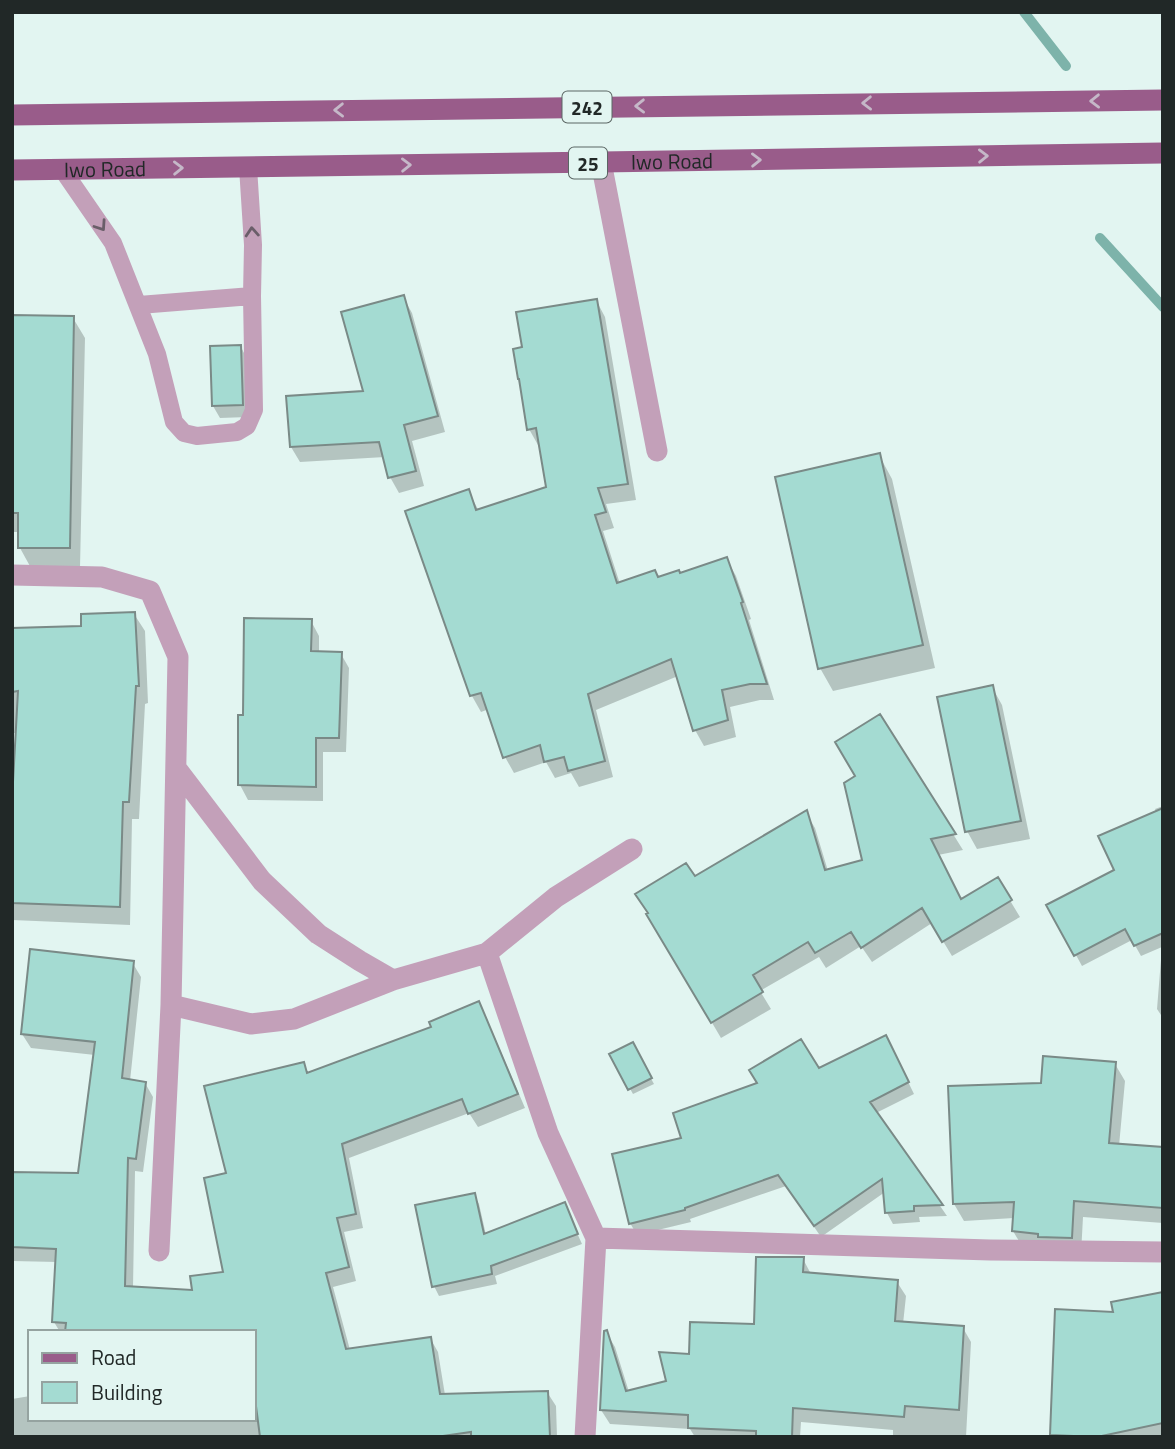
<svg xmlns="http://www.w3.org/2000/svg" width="1175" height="1449" font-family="'Titillium Web',sans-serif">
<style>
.shadow{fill:#0003}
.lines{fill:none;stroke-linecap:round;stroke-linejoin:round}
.stream{stroke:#7db3aa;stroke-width:10}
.building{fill:#a4dbd2;stroke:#7a8a87;stroke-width:2}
.lane{stroke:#c3a0b9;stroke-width:18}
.street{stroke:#c3a0b9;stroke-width:21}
.primary{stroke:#995c8a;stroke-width:21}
.oneway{stroke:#c5b8c8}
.oneway2{stroke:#6a5e69}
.labels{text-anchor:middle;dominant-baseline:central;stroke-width:5;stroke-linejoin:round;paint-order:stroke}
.shield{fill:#e2f5f1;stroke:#5b6664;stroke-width:2}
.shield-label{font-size:19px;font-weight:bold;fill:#212827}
.street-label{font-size:21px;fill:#212827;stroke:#e2f5f1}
</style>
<rect width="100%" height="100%" fill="#e2f5f1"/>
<path class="shadow" d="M403,297l9,16 33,119 -33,9 12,45 -25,7 -9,-16 -5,-20 -85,5 -9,-15 74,-54z
M596,300l9,17 31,183 -30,4 8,24 -11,3 17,53 60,-9 47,-15 9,16 15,43 -2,1 25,80h-14l-30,7 6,30 -32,9 -9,-16 -17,-54 -82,34 17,67 -34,10 -8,-14 -16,5 -9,-16 -32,11 -9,-16 -16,-48 -8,3 -9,-16 -65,-184 61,-21 11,20 69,-23 -8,-43h-2l-9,-16 -5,-81z
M12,316l61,2 12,20 -5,230h-49l-11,-20 -1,-16h-7z
M241,347l6,12 1,58 -28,1 -7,-12z
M879,455l13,24 43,189 -102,23 -13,-23z
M134,614l11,17 3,72 -3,1 -6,115h-7l-2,106 -118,-5v-85l5,-102h-5v-103l71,-3z
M311,621l8,15v17l22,1 8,14 -3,84h-23v49l-75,-1 -8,-15 4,-68z
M992,687l10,18 28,134 -53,10 -10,-18z
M880,717l83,133 -25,5 23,45 36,-21 23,38 -68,39 -20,-33 -60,39 -11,-16 -35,22 -7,-11 -59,34 11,18 -50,29 -63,-107 36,-52 112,-66 9,15 13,43 36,-9 -7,-86z
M1163,806v212l-6,-9 5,-62 -21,9 -9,-16 -50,26 -33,-60 67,-35 40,-59 -1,-3z
M132,962l9,15 -11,104 15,2 8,14 -10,75 -8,-1 -2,117 61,4 31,-19 3,-98 75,-111 6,10 124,-46 45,-25 8,14 39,91 -47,19 -9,-14 -120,45 14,70 -19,4 12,49 -23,6 17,63 80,-12 8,14 7,43 102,-3 9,14 1,31h-545v-38l18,-3v23h224v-87h-194l-6,-10 3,-60 -45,-1v-88l68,2 15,-120 -64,-7 -9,-14z
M632,1044l22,40 -21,10 -22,-39z
M892,1049l22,45 -38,19 71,103 -28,1 1,5 -27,2 -6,-11 -2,-21 -64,45 -35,-51 -96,33 1,3 -54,13 -7,-12 54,-84 134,-69z
M1115,1064l10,17 -6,65 44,3v74l-80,-6 -2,37 -58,-6 -10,-17 1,-13 -50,3 -10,-17 88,-119z
M474,1195l5,9 7,31 78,-31 18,40 -87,32 2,8 -58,12 -5,-10z
M803,1259l8,15 86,8 9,14 -3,28 60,4 8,14 -5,95h-73v-7l-92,-8 -1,15h-105l-5,-8 -80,-5 -9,-14 5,-78 9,15 14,45 39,-10 23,-26 65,-31z
M1163,1294v143h-111l5,-126 58,3z"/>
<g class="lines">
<path class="stream" d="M1024,12l42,54
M1100,238l63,69"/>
</g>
<path class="building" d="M404,295l34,121 -34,9 12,46 -28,7 -9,-36 -89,5 -4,-51 77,-5 -22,-79z
M597,299l31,185 -30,4 8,24 -11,3 22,68 38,-13 3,7 21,-7 1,3 47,-16 16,45 -2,1 26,81h-17l-28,6 6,30 -35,11 -22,-72 -83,35 17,67 -37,10 -4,-14 -20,5 -4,-17 -37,13 -22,-65 -11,3 -65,-185 64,-22 7,21 70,-23 -10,-59 -9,2 -8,-51h-1l-5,-30 9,-2 -6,-35z
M12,315l62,1 -4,232h-52v-35h-6z
M241,345l2,60 -31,1 -2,-60z
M880,453l43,192 -105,24 -43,-192z
M135,612l4,74h-3l-7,116h-6l-3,105 -108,-4v-103l6,-109 -6,1v-64l69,-2v-12z
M244,618l68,1 -1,32 31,1 -3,86h-23v49l-78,-2v-70h5z
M993,685l28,136 -56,11 -28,-135z
M880,714l76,120 -25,5 30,60 37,-22 14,23 -70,42 -20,-34 -61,40 -10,-16 -36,21 -7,-11 -55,33 10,17 -52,31 -65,-109 2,-1 -13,-19 51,-31 9,13 112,-66 18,60 37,-10 -18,-77 11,-7 -20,-34z
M1163,808v125l-29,13 -9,-17 -51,27 -28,-51 68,-35 -16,-34z
M30,949l104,12 -12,117 24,4 -10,77 -8,-1 -3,128 67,4 -2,-14 33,-4 -19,-94 22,-5 -22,-87 100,-24 3,11 124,-46 -2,-5 50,-21 39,93 -50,20 -6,-15 -120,45 14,70 -19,4 12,49 -23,6 20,76 85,-12 9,57 108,-3 2,46h-79v-5l-35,5h-176l-6,-46v-59h-189l1,-9 -14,-1 4,-73 -44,-2v-75l66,1 17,-131 -74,-8z
M886,1035l23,47 -39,20 73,103 -29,1v5l-29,2 -3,-34 -68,47 -36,-51 -93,33v2l-56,14 -17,-70 69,-16 -8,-25 84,-30 -8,-13 52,-31 18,29z
M633,1042l19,36 -24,12 -19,-36z
M1043,1056l73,6 -7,81 54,4v61l-89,-7 -2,37 -34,-1v-3l-26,-3 2,-29 -61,2 -5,-118 93,-3z
M475,1193l9,41 81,-32 13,32 -87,32 1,8 -60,13 -17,-82z
M756,1257h48l-1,15 95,8 -3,41 69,5 -5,84 -54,-4 -1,11 -111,-9 -1,29h-36v-6l-68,-3v-13l-88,-5 4,-79 3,-1 19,61 40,-10 -7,-29 30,2 1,-32 64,2z
M1163,1292v131l-66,14 -47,-2 5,-126 58,3 -2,-10z"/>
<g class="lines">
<path class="lane" d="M62,169l51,74 44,111 17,68 10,11 13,3 40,-4 10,-6 7,-16 -2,-114 1,-51 -5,-78
M139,305l113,-9"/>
<path class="street" d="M601,162l56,289
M12,575l90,2 48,14 28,66 -7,348 -12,246
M176,768l86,113 56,53 42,27 33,19
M487,953l61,180 48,105 -11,199
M171,1005l80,19 43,-5 99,-39 94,-27 69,-56 76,-48
M596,1238l394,12 173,2"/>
<g class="primary">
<path d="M12,115l1151,-15"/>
<path id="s1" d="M12,170l589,-8 562,-9"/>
</g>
</g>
<defs><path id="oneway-chevron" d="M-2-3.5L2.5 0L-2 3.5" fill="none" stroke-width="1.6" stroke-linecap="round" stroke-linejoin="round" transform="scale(1.75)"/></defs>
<g class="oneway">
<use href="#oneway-chevron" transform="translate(1095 101) rotate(179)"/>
<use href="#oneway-chevron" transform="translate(867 103) rotate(179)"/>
<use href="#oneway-chevron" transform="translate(640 106) rotate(179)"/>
<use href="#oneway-chevron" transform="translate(339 110) rotate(179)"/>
<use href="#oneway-chevron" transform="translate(983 156) rotate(-1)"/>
<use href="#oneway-chevron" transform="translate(756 160) rotate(-1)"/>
<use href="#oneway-chevron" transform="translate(406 165) rotate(-1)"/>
<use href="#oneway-chevron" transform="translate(178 168) rotate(-1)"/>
</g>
<g class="oneway2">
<use href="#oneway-chevron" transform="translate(101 226) rotate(56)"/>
<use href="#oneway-chevron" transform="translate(252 232) rotate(-94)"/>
</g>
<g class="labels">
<g class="shield">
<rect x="562.5" y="91.5" width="49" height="31" rx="5"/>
<rect x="569" y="147.5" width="38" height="31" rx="5"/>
</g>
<g class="shield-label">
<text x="587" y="107">242</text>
<text x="588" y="163">25</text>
</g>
<g class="street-label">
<text stroke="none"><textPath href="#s1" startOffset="660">Iwo Road</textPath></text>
<text stroke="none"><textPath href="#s1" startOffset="93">Iwo Road</textPath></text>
</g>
</g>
<rect width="1175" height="1449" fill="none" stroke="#212827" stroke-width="28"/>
<rect x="28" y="1330" width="228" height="91" fill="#e2f5f1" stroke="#95a3a0" stroke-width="2"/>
<rect x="42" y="1353" width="35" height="10" fill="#995c8a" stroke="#95a3a0" stroke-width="2"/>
<text x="91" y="1365" font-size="21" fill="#212827">Road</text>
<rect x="42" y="1382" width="35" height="21" fill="#a4dbd2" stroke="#95a3a0" stroke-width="2"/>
<text x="91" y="1400" font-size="21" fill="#212827">Building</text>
</svg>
